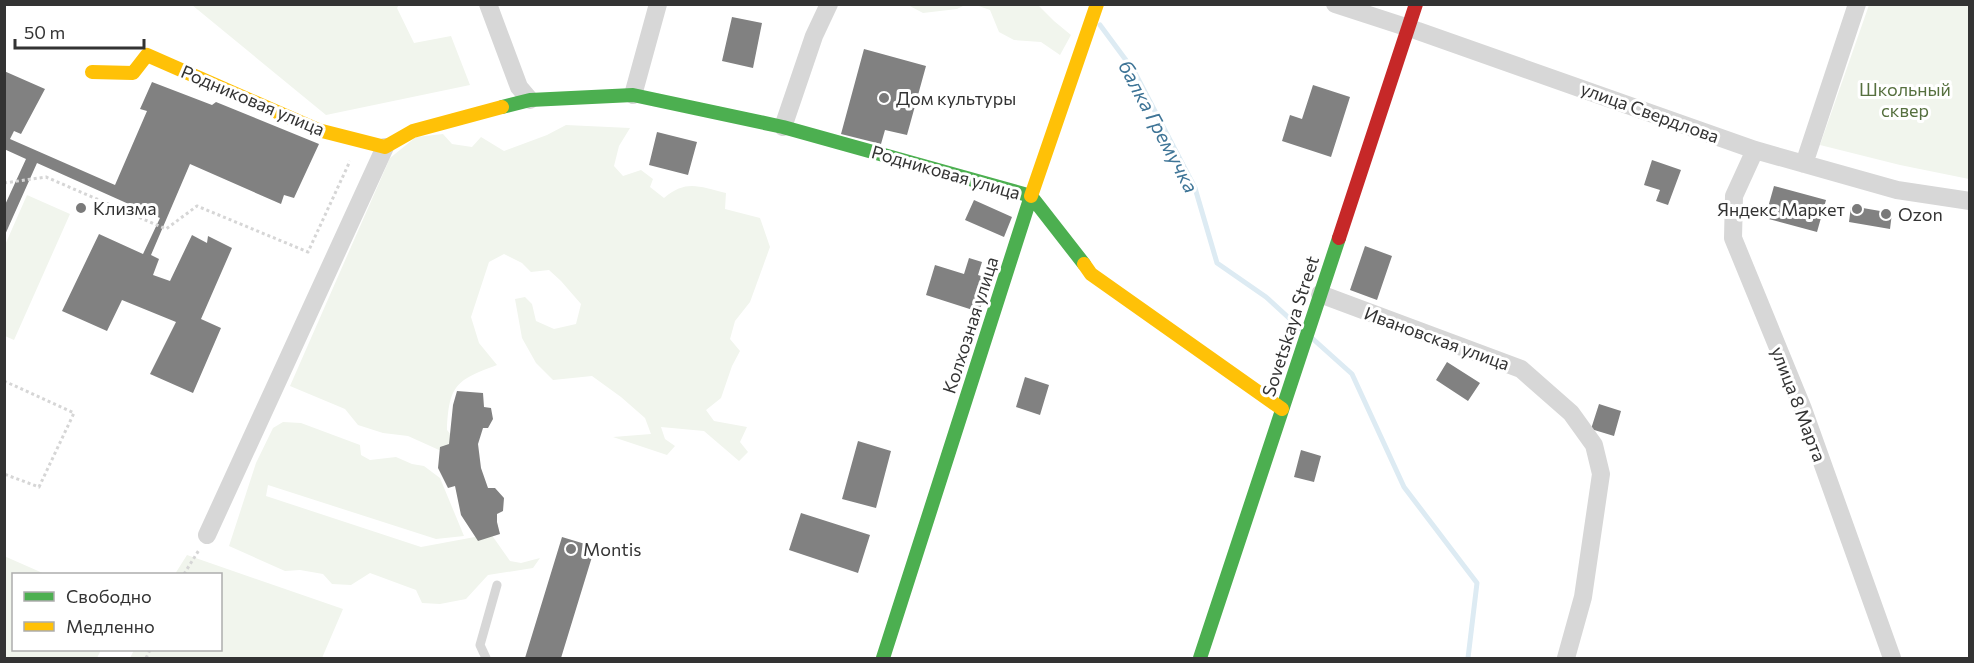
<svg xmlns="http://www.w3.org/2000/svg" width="1974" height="663" font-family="Commissioner,sans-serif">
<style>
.green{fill:#f1f5ed}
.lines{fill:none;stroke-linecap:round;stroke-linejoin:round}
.stream{stroke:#ddebf3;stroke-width:5}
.building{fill:#818181}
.path{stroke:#d6d6d6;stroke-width:3;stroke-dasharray:3 3;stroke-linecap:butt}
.lane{stroke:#d7d7d7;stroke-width:9}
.street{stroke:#d7d7d7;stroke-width:18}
.fast{stroke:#4caf50;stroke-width:14}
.slow{stroke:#ffc107;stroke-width:14}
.jam{stroke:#c62828;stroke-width:14}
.poi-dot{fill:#7a7a7a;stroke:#fff;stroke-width:2}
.labels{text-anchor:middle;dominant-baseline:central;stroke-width:6;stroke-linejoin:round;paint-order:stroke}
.park-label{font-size:18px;fill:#56703f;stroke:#fff}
.poi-label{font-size:18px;fill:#333;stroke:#fff;text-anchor:start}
.street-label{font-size:18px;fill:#333;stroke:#fff}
.water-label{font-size:20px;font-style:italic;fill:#3f7597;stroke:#fff}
</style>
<rect width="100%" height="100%" fill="#fff"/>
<path class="green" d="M192,5h207l-2,3 17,35 37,-7 19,49 -144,30z
M908,5h57l-8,4 -34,4z
M976,5h62l16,16 17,14 -11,20 -19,-13 -27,-2 -15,-8 -9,-22z
M1869,5h100v174l-69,-14 -80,-20z
M566,125l64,3 -11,18 -5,20 9,10 18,-6 12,9 -3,8 14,11c23,-19 35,-11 62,-5l-1,16 35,9 10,29 -20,55 -15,19 -5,18 10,12 -8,15 -11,32 -15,12 8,11 33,6 -7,15 8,10 -9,9 -35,-30 -43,-4 4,12 10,7 -8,9 -54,-18 38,-3 -6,-16 -24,-21 -29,-21 -39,4 -17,-17 -14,-25 -7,-39 10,-2 7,7 4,17 18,8 22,-5 5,-20 -20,-23 -12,-11 -18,2 -9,-9 -18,-9 -15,8 -18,55 8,26 18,22c-41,15 -48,20 -50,65l8,10 -7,14 -40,-18 -25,-3 -25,-8 -13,-16 -55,-23 100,-228 26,-21 27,-3 9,10 20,3 9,-10 23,14 43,-16z
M27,195l43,19 -56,126 -9,-4v-91z
M283,422l18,1 59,22 1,10 9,5 26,-3 16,7 12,2 16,12 24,58 -28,3 -168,-54 -2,11 155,51 70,-13 19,27 11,2 19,-5 -7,10 -45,7 -22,24 -26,5 -18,-1 -6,-13 -46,-17 -19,12 -19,-1 -9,-10 -23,-4 -15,1 -56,-25 27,-83 17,-35z
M187,555l156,54 -21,49h-192l4,-8h86v-76h-45z
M4,556l41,18h-31v76h87l-4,8h-92z"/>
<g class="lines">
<path class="stream" d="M1100,25l34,46 61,117 22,75 49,34 35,32
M1313,339l39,35 52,113 73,96 -9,75"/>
</g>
<path class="building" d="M732,17l30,6 -9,45 -31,-7z
M864,49l62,17 -19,69 -22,-5 -4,14 -40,-10z
M4,71l41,18 -24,45 -7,-3 -4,8 105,46 32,-74 -7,-2 12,-27 60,23 4,-3 103,42 -25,54 -10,-3 -3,9 -91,-40 -39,91 8,4 -6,16 17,6 22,-46 15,8 1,-7 24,12 -31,71 20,9 -28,65 -43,-19 26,-52 -54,-22 -15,31 -45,-20 37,-77 44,20 17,-36 -123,-55 -33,74v-30l22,-48 -22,-10z
M1313,85l37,12 -19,60 -49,-16 8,-26 12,4z
M657,132l40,10 -9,33 -39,-10z
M1652,160l29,10 -13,35 -12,-4 4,-11 -16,-5z
M1774,186l52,14 -9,32 -52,-14z
M974,200l38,17 -8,20 -39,-17z
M1851,206l41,7 -2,16 -41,-7z
M1365,246l27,10 -15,44 -27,-10z
M969,258l13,4 -4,13 12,4 -11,33 -53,-17 9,-30 29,9z
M1447,362l33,21 -12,18 -32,-21z
M1025,377l24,8 -9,30 -24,-8z
M457,391l26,2 1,14 7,1 2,11 -5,9h-5l-5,16 3,24 7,20h7l9,10 -1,13 -6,3v8l3,12 -22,7 -17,-26 -6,-29 -7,2 -10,-20 2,-21 9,-3 4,-39z
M1599,404l22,7 -7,25 -23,-7z
M858,441l33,10 -15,57 -34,-9z
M1301,450l20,6 -7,26 -20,-5z
M801,513l69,22 -12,38 -69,-23z
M562,537l33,10 -34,111h-36z"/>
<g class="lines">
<path class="path" d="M4,183l42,-6 120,52 31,-23 111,46 42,-91
M4,381l70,32 -35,74 -35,-13
M184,574l15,-24
M146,658l4,-8"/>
<path class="lane" d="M486,658l-6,-13 17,-60"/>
<path class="street" d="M488,4l31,83 11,13
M1335,4l83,27 337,119 142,40 73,11
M633,95l25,-91
M783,127l31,-91 15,-32
M1755,150l-21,46 -1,42 70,171 89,249
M1804,164l53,-160
M1320,294l201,75 50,44 23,32 7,29 -18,123 -17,61
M207,535l178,-388"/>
<path class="fast" d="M502,107l28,-7 103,-5 150,32 248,69 53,68
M883,658l148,-462
M1200,658l139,-420"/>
<path class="slow" d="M92,72l41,1 14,-18 171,75 67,17 28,-16 89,-24
M1031,196l66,-192
M1084,264l7,10 191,135"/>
<path class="jam" d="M1339,238l77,-234"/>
</g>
<g class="poi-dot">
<circle cx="884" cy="98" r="6"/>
<circle cx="81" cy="208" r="6"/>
<circle cx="1857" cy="209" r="6"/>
<circle cx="1886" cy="214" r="6"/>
<circle cx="571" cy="549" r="6"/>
</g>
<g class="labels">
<g class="park-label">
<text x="1905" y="89">Школьный<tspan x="1905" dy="21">сквер</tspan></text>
</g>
<g class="poi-label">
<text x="896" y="98">Дом культуры</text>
<text x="93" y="208">Клизма</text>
<text x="1845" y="209" text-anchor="end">Яндекс Маркет</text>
<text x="1898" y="214">Ozon</text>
<text x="583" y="549">Montis</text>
</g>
<g class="street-label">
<text transform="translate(253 100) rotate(23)">Родниковая улица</text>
<text transform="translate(1650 112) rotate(20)">улица Свердлова</text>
<text transform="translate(946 172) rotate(16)">Родниковая улица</text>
<text transform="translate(970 325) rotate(-72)">Колхозная улица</text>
<text transform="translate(1290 326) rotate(-72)">Sovetskaya Street</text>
<text transform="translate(1437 338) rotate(20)">Ивановская улица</text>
<text transform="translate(1799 404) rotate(69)">улица 8 Марта</text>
</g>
<g class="water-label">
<text transform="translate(1159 126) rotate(62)">балка Гремучка</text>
</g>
</g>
<rect width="1974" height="663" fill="none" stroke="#333333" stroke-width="12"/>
<rect x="12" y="573" width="210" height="78" fill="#ffffff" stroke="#adadad" stroke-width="1.5"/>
<rect x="24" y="592" width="30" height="9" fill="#4caf50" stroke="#adadad" stroke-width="1.5"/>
<text x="66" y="603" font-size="18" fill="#333333">Свободно</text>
<rect x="24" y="622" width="30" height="9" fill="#ffc107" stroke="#adadad" stroke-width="1.5"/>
<text x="66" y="633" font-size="18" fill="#333333">Медленно</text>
<path d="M15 39v9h129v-9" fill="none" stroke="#333333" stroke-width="3"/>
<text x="24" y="39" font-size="18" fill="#333333" stroke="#ffffff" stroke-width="4.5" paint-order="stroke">50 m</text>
</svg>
